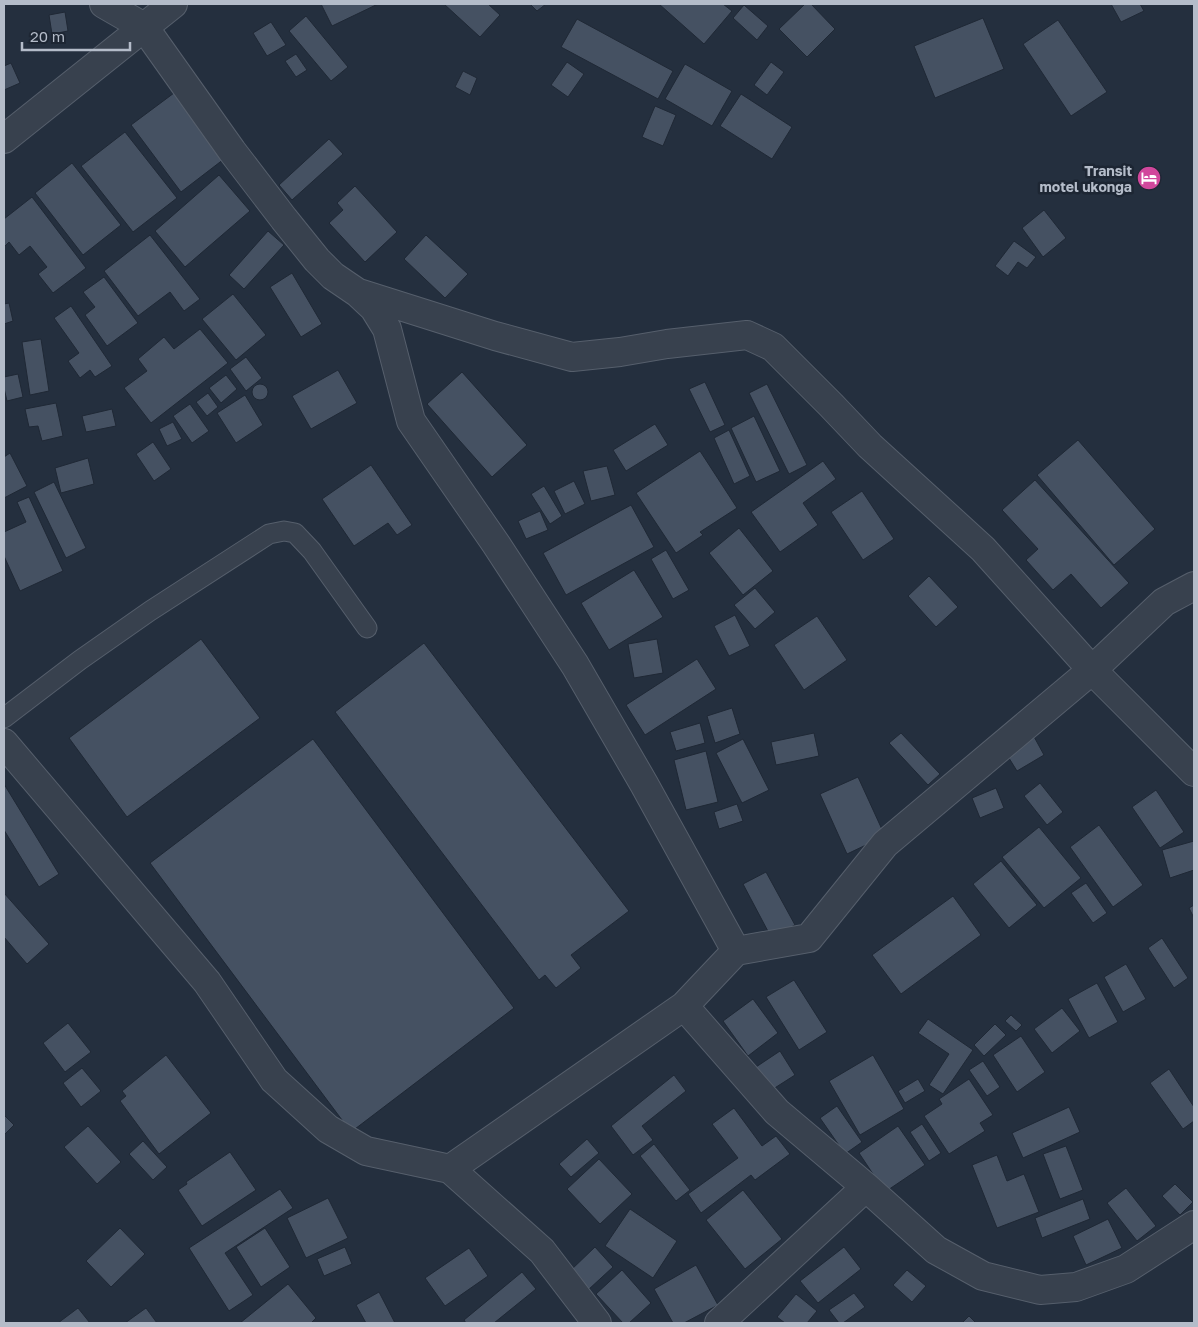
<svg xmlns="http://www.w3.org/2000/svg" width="1198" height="1327" font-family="'Golos Text',sans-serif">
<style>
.building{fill:#455162;stroke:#1f2835}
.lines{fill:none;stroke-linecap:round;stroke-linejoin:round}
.service-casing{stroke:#565f6c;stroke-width:21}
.minor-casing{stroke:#565f6c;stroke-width:30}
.service{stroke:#38414e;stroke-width:19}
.minor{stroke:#38414e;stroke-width:28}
.labels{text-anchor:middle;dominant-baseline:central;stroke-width:5;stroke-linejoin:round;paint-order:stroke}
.poi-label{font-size:14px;font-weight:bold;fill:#b4bcc9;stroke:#1d2633;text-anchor:end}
</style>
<rect width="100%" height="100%" fill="#242f3e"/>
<path class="building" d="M321,4h57l-46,22z
M444,4h44l12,11 -20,22z
M530,4h16l-9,7z
M659,4h64l9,7 -28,33z
M805,4h6l24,25 -28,28 -28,-28z
M1111,4h29l4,7 -23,11z
M744,5l24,21 -11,14 -24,-22z
M65,12l3,19 -16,3 -3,-19z
M306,16l42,51 -17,14 -42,-50z
M983,18l21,51 -69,29 -21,-52z
M577,19l96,52 -15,28 -97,-52z
M1058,20l49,72 -36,24 -48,-72z
M271,22l15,23 -19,11 -14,-23z
M296,54l11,16 -11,7 -11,-16z
M567,62l17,12 -16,23 -17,-12z
M771,62l13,10 -17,23 -13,-10z
M11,63l9,20 -16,7v-24z
M685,64l47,27 -20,35 -47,-27z
M463,71l14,7 -7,17 -15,-8z
M174,93l50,66 -43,33 -50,-67z
M741,94l51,33 -20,32 -52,-33z
M655,106l21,9 -13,31 -21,-9z
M125,132l52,66 -44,34 -52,-66z
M329,139l14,15 -51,46 -13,-15z
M72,163l49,62 -38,30 -48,-62z
M219,175l31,36 -65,56 -30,-36z
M355,186l42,46 -32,30 -36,-39 14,-13 -6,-7z
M32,197l54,71 -33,25 -15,-19 9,-7 -17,-21 -11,9 -10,-13 -5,5v-28z
M1044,210l22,28 -23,19 -21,-29z
M268,231l16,14 -40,44 -15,-14z
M150,235l50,64 -16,12 -14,-19 -32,24 -34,-45z
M426,235l42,39 -23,24 -41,-39z
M1014,241l22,16 -9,11 -9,-6 -10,14 -13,-10z
M292,273l30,51 -21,13 -31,-50z
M104,277l34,46 -31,23 -22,-31 10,-8 -12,-15z
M233,294l33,41 -30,25 -34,-41z
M9,303l4,18 -9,3v-20z
M71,306l41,60 -17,11 -5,-7 -10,8 -12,-17 11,-8 -25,-35z
M200,329l28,34 -77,60 -27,-35 23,-17 -9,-12 26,-22 10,12z
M41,339l8,52 -19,4 -8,-53z
M246,357l16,21 -16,13 -16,-22z
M338,370l19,33 -46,26 -19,-33z
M462,372l65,73 -35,32 -65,-73z
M18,374l5,23 -16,4 -3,-13v-11z
M226,375l11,14 -16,14 -12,-15z
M705,382l20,43 -15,7 -21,-43z
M767,384l40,81 -18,9 -40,-81z
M252 392a8 8 0 1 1 16 0a8 8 0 1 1-16 0Z
M208,393l10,14 -11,9 -11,-14z
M245,395l18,30 -27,18 -19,-30z
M56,403l7,33 -21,5 -4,-15 -9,1 -4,-18z
M190,404l19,27 -17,12 -19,-27z
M112,409l4,17 -30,6 -4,-16z
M754,416l26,55 -24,11 -25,-54z
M173,422l9,17 -15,7 -8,-17z
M655,424l13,21 -42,26 -13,-21z
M729,430l21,46 -16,8 -20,-46z
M1078,440l77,89 -41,36 -77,-90z
M153,442l18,27 -17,12 -18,-27z
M700,451l37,57 -37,24 3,3 -27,18 -40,-60z
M10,453l17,33 -23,12v-41z
M88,458l6,26 -33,9 -6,-25z
M823,461l13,18 -33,24 15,22 -38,27 -29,-40z
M371,465l41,60 -15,10 -9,-12 -34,23 -32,-47z
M607,466l8,29 -24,6 -8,-30z
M1035,480l94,103 -28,25 -30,-34 -18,16 -27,-30 12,-11 -36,-39z
M574,481l11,23 -20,10 -11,-23z
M54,482l32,66 -20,10 -32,-66z
M544,486l18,30 -12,8 -19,-30z
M862,491l32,48 -31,21 -32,-48z
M29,497l34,74 -43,20 -16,-35v-24l22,-10 -9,-20z
M631,505l23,42 -88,48 -23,-42z
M540,511l8,19 -22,9 -8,-18z
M739,528l34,43 -30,24 -34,-42z
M666,550l23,40 -16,9 -22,-40z
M634,570l29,47 -54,33 -28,-47z
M929,576l29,31 -22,20 -28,-31z
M755,588l20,24 -20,17 -21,-24z
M735,615l15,31 -21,10 -15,-30z
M817,616l30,44 -43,30 -30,-45z
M201,639l59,79 -133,99 -58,-79z
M657,639l6,34 -29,5 -6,-34z
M424,643l205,268 -58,44 10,13 -25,20 -11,-13 -6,5 -204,-268z
M697,659l19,30 -71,46 -19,-30z
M732,708l8,26 -25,9 -8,-27z
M700,723l5,20 -29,8 -6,-19z
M814,733l5,23 -43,9 -5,-23z
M901,733l39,41 -12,11 -39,-42z
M1032,733l12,22 -27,16 -13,-21z
M313,739l201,269 -163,124 -201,-269z
M743,739l26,51 -27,13 -26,-50z
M706,751l12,51 -32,8 -12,-50z
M858,777l27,59 -38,18 -27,-60z
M1040,783l23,29 -16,13 -23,-29z
M4,784l55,90 -20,13 -35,-57z
M996,788l8,20 -24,10 -8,-20z
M1156,790l28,42 -24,16 -28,-41z
M737,804l6,17 -24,8 -5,-17z
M1099,825l44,60 -30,22 -43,-60z
M1039,827l42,51 -37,30 -42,-51z
M1194,841v29l-24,8 -8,-28z
M1001,861l36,44 -28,23 -36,-44z
M766,872l29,53 -24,12 -28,-53z
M1086,883l21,30 -14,10 -22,-30z
M4,893l45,51 -22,20 -23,-27z
M953,896l28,39 -80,59 -29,-39z
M1194,905v13l-5,-10z
M1162,938l26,40 -14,10 -26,-40z
M1126,964l20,35 -23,13 -19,-35z
M794,980l33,52 -28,18 -33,-53z
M1097,983l21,39 -29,16 -21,-39z
M753,999l25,34 -30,23 -25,-35z
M1062,1008l18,23 -28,22 -18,-24z
M1011,1015l11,10 -6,6 -11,-10z
M928,1019l45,31 -30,44 -14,-9 20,-31 -31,-21z
M68,1023l23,29 -26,20 -22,-29z
M995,1024l11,11 -22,21 -10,-11z
M1021,1036l24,36 -28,20 -24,-37z
M780,1051l15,24 -25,16 -14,-24z
M166,1055l45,58 -52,41 -39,-53 6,-5 -4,-5z
M873,1055l31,54 -44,26 -31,-54z
M983,1061l17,26 -13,9 -18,-26z
M82,1068l19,23 -20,16 -18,-24z
M1169,1069l25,38v14l-11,8 -33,-46z
M674,1075l12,16 -44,35 11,14 -20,15 -22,-29z
M918,1079l7,12 -20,12 -7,-12z
M969,1079l24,36 -13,8 5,8 -36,23 -25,-38 18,-12 -3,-5z
M837,1106l25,36 -17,12 -25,-36z
M1069,1107l11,25 -57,26 -11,-25z
M734,1108l28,38 14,-10 14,18 -35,26 -4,-5 -50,38 -13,-19 50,-36 -26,-34z
M4,1115l10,10 -10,10z
M922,1124l19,29 -12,8 -19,-29z
M88,1126l33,36 -24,22 -33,-37z
M898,1126l27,39 -40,27 -26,-39z
M587,1139l12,14 -28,24 -12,-13z
M143,1141l24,26 -14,13 -24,-26z
M654,1144l36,46 -14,11 -36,-45z
M1066,1146l17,44 -23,9 -17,-45z
M230,1152l26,38 -54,36 -24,-36 9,-6 -1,-2z
M997,1155l10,26 17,-7 15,38 -42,16 -25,-63z
M599,1159l33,35 -32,30 -33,-35z
M1175,1184l18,18 -13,13 -18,-19z
M1126,1188l30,38 -19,15 -30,-38z
M280,1189l13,19 -68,45 28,42 -24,16 -40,-63z
M743,1190l39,49 -37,30 -39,-49z
M328,1198l20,40 -42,20 -19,-40z
M1083,1199l7,20 -48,19 -7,-20z
M630,1209l47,32 -24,37 -48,-32z
M1108,1219l14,29 -36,17 -13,-29z
M120,1228l25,26 -34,33 -25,-26z
M265,1228l25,39 -29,20 -25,-40z
M345,1247l7,17 -28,12 -7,-17z
M595,1247l18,20 -25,23 -18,-19z
M844,1247l17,22 -43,34 -18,-22z
M469,1248l19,28 -43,30 -20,-28z
M696,1265l22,40 -34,18h-11l-19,-34z
M622,1270l29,33 -22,20h-6l-27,-29z
M907,1270l19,16 -14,16 -19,-17z
M522,1272l14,17 -42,34h-28l-2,-3z
M288,1284l28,34 -5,5h-71z
M379,1292l16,31h-29l-10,-18z
M854,1293l11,14 -22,16h-4l-10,-13z
M796,1294l21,17 -10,12h-22l-8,-6z
M78,1308l12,15h-32z
M146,1308l11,15h-32z
M969,1316l7,7h-14z"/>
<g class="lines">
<g class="service-casing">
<path id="service" d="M4,718l76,-58 70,-49 119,-77 15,-3 11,2 17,18 55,77"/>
</g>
<g class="minor-casing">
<path id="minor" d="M104,4l40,23 88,124 52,68 33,41 16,16 25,17 16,15 13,21 24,92 85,123 79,121 69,119 92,167
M4,139l169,-135
M359,293l136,43 77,21 48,-5 47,-8 80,-9 26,12 58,58 39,41 113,103 109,121 102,102
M4,743l203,239 67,98 54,49 38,22 84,18 92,82 55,72
M684,1006l93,106 89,75 70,63 47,26 57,14 36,-3 50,-18 68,-44
M450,1169l234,-163 52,-55 73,-13 76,-94 207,-174 72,-68 30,-16
M719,1323l147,-136"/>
</g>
<use href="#service" class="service"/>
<use href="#minor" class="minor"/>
</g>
<defs>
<g id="hotel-disc" transform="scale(1.25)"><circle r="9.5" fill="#d1479c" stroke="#1d2633"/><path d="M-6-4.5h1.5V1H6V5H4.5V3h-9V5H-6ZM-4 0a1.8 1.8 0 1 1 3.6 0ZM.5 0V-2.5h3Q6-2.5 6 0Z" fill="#fff"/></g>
</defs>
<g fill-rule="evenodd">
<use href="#hotel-disc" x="1149" y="178"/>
</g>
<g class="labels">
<g class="poi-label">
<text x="1132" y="170">Transit<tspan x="1132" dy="16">motel ukonga</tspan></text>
</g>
</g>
<rect width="1198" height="1327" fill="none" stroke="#b4bcc9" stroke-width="10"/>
<path d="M22 42v8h108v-8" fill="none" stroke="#b4bcc9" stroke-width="2.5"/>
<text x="30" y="42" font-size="15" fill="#b4bcc9" stroke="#1d2633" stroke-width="4" paint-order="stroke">20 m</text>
</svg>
